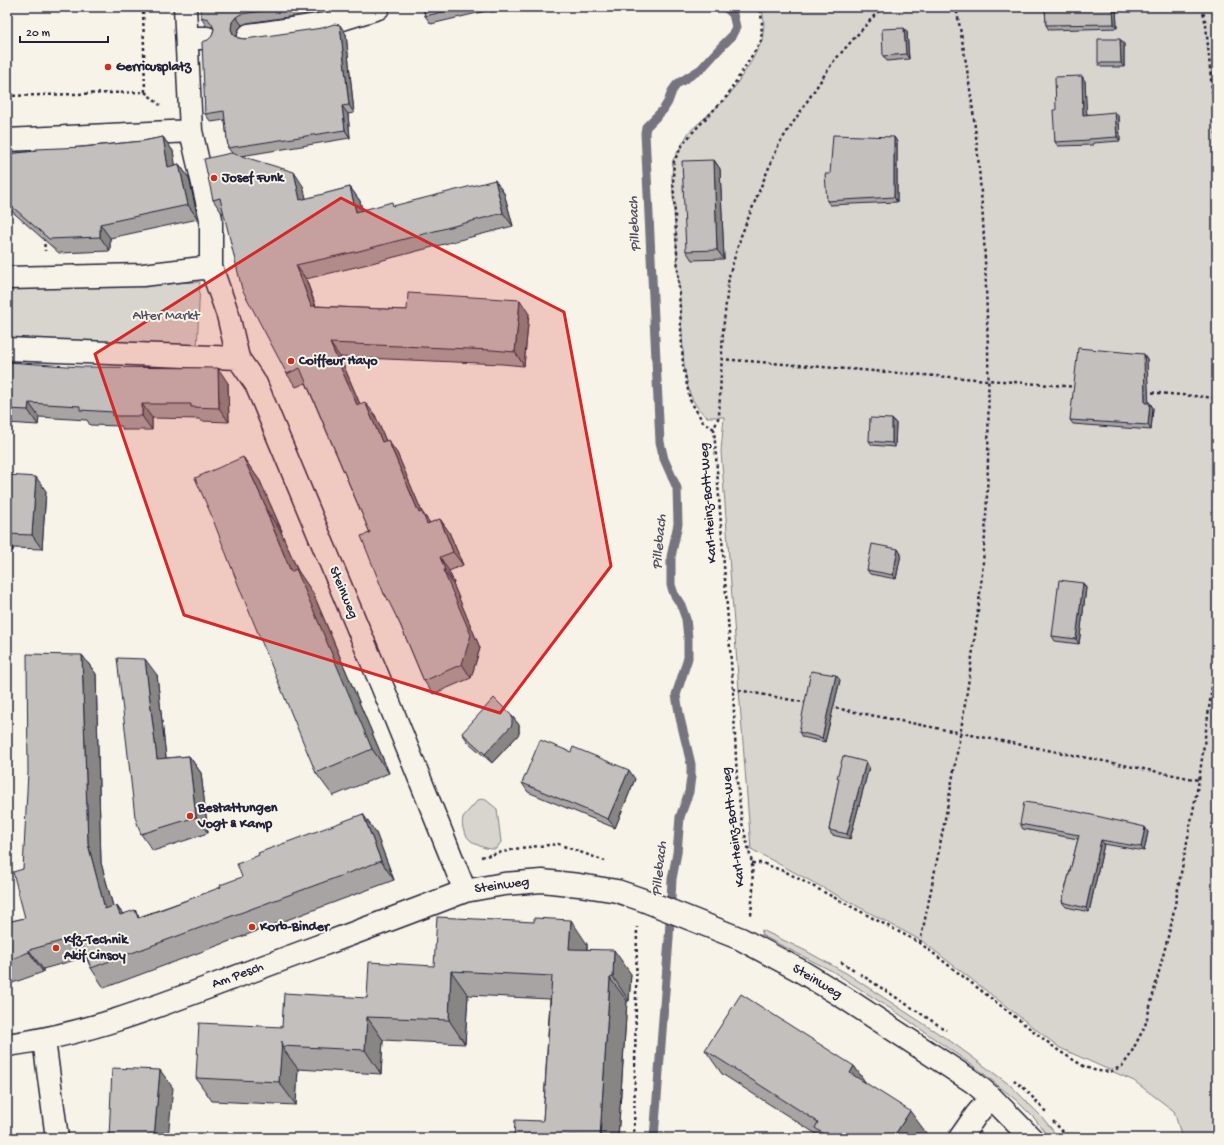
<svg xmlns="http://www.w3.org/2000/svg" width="1224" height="1145" font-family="'Gochi Hand',sans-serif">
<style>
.green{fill:#d8d5cf;stroke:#7d7c85}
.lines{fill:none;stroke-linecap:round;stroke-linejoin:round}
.stream{stroke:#76747f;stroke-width:9}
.minor-casing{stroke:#22223b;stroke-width:25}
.path{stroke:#22223b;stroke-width:2.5;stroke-dasharray:3 3;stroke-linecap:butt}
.minor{stroke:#f7f3e8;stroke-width:22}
.wall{fill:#a7a4a3;stroke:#22223b}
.shaded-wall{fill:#888684;stroke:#22223b}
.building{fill:#c2bfbd;stroke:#22223b}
.marked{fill:#d62828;fill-opacity:0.2;stroke:#d62828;stroke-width:3;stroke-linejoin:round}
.poi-dot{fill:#c8321e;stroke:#f7f3e8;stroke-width:1.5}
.labels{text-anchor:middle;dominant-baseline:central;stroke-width:4;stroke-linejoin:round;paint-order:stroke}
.poi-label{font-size:14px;font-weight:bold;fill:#22223b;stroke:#f7f3e8;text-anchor:start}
.park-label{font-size:14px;fill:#504f60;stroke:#f7f3e8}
.street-label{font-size:14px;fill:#22223b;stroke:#f7f3e8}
.water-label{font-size:15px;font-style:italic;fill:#535263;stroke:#f7f3e8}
</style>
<rect width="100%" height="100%" fill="#f7f3e8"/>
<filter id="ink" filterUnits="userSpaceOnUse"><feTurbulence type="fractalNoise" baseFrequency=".025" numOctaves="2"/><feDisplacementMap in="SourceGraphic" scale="8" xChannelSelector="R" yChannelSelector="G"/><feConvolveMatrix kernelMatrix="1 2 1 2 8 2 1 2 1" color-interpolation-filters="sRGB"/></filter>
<g filter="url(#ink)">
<path class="green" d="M762,7h455v1131h-35l-8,-27 -40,-30 -74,-33 -138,-107 -171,-92 -30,-398 3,-34h-17c-18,-15 -19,-29 -23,-51l-12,-189 1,-17 16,-28 39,-35 23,-35 11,-21 2,-17z
M200,282l-3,68 -190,-8v-54z
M482,799l4,1 11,9 4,33 -5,7c-11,1 -27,-6 -31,-16 -3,-5 -3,-10 -2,-16l15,-17z
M762,930l44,21 40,22 107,70 57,42 31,31 18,22h-10l-14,-19 -19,-19 -37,-30 -77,-54 -70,-45 -71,-36z"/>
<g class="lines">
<path class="stream" d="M654,1138l15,-199 3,-60 5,-26 3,-36 9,-25 2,-15v-13l-11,-46 -4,-23 12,-37v-20l-2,-19 -5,-14 -7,-11 -3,-9v-28l7,-33 -1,-36 -13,-29 -4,-17 -15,-309 1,-6 17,-17 5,-8 4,-11 5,-7 24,-15 20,-22 10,-10 5,-10 -3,-13 -8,-7"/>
<g class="minor-casing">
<path id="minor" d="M185,7l6,124 20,88v48l17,48 10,43 18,26 134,321 75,186
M249,35l77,-11 52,-16
M187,38h20
M7,140l184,-9
M7,278l136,-3 68,-8
M7,349l231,9
M44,1040l13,98
M7,1045c78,-10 152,-39 226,-67 77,-29 155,-57 232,-87l39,-7 38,-3 37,4 38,6 26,9 98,39 58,31 46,28 128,84 18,15 40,41
M960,1138l16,-23 15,-18"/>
</g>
<path class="path" d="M1202,7l4,18 11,118
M145,92l15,13
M7,96l138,-4 -2,-85
M44,238l1,13
M721,359l356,28
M1146,392l71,6
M714,429l-11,-7 -13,-22 -7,-35 -10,-187 1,-17 9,-17 9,-11 35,-37 34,-55 1,-19 -2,-15
M733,689l75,14
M830,707l369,73
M481,857l39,-9 38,-4 47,17
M752,863h10l24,9 134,71 139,108 26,16 12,4 13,1 12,-6 7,-9 16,-31 26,-101 28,-145 15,-107 3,-33
M751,915l2,-26 -1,-26 -10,-40 -5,-42 -4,-92 -19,-260 5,-13 4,-85 6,-55 12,-40 21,-52 17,-40 31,-47 23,-35 49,-55
M920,943c25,-119 48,-238 61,-359 8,-79 8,-159 7,-237 -2,-56 -3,-111 -8,-166 -4,-58 -13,-117 -24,-174
M841,962l15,9
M860,974l86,56
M1014,1080l11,9 21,23
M1053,1121l16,17
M634,1138l3,-211"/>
<use href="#minor" class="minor"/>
</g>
<path class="wall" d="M200,7h135l-2,2 -10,3 -76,11 -5,2 -4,5 -1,7 1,1 7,1 101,-5 8,79 -6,1 2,24 -109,18 62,30 3,13 44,-12 10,14 2,9 142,-17 9,33 -145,38 -62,15 10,27 91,4 122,4 -5,52 -22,-2 -162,-7 20,47 15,11 11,26 11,12 25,59 8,11 10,-4 9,13 14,33 -14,6 5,12 -1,1 27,64 -9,30 -38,16 -9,-13 -24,-57 -11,-23 -5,-7 -14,-61 -64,-150 -10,4 -9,-13 -63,-161h-2l-9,-13 19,-47 -4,-5 -3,-28 -14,2 -6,-8 3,-74 4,-4 2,-7 -1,-2 -7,-1 -5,-9z
M423,7h88l-20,5 -1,-2 -59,14 -6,-8z
M1045,7h71l1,21 -68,2 -3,-5z
M904,28l3,4 2,27 -22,2 -4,-5z
M1124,44v23h-23l-3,-4z
M1085,81l1,33 33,3 1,24 -27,2v2l-35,1 -3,-4 1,-32z
M163,137l10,14 2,14 4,-1 10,14 9,41 -88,19v13l-51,2 -52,-46v-53l136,-13z
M894,137l3,5v60l-67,3 -3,-4 3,-27z
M714,160l6,9 4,90 -32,1 -6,-9z
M1144,354l3,5 1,44h2l3,5 -2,22 -78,-6 -3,-4z
M7,362l221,21 1,39 -28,-1 -2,-2 -47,-1v12h-29l-2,-4 -31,-1 -3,-5 -48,-3 -1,8 -31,-2z
M892,419l4,4 -1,24 -23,-2 -3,-4z
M243,457l17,24 22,50 -1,1 17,39 15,22 76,180 -56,23 -17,-23z
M7,475l39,16 -4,58 -29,-1v3h-6z
M898,549l3,5 -5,25 -26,-5 -3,-4z
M1083,583l3,5 -7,56 -24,-3 -3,-5z
M82,655l14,19 5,189 12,43 3,-1 7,9 16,3 237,-84 18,47 -290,108 -13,-20 -5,-11 -43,12v3l-36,13v-63l18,-4 -2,-49z
M157,675l9,83 23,-2 12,17 7,60 -55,18 -12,-17z
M840,680l-15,62 -23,-5 -3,-5z
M512,716l7,9v9l-27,29 -24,-21 -6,-9z
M869,767l-19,72 -18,-4 -3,-5 10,-51 -2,-1z
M635,779l-20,49 -87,-36 -6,-9z
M1020,824l128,8 -4,19 -40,-7 -15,68 -23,-5 -4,-5 16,-63 -55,-10z
M587,944v5l44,25 -2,27h-2l-9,137h-104l29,-17 7,-122 -82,-4 -3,49 -82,-4 -2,34 -83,-5 -2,36 -84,-4 -16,-23 86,-51 85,-29 67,-32z
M705,1050l149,16 11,16 62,52 -2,4h-103l-1,-1 -99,-63z"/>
<path class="shaded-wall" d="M1113,7h3l1,21 -3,-4z
M236,17l6,8 -4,5 -1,7 -4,-3 -2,-5 1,-7z
M340,25l6,9 8,79 -5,-8z
M904,28l3,4 2,27 -3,-5z
M1120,39l4,5v23l-3,-4z
M1082,76l3,5 2,38 -4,-4z
M342,106l6,8 2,24 -5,-8z
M1115,112l4,5 1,24 -3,-4z
M163,137l10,14 5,29 -10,-13z
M894,137l3,5v60l-3,-5z
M714,160l6,9 4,90 -7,-9z
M179,164l10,14 9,41 -10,-14z
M294,172l9,14 7,28 -10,-14z
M495,180l9,13 9,33 -10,-13z
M350,187l10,14 6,24 -10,-13z
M7,220l2,34 -2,-2z
M100,224l10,14v13l-10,-14z
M296,265l10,14 14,41 -9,-14z
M520,300l9,14 -5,52 -9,-14z
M330,343l10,14 26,62 -9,-14z
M1144,354l3,5 2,49 -4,-5z
M218,368l10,15 1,39 -10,-14z
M365,402l10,13 17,41 -10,-14z
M29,403l10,14 -1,8 -10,-15z
M1150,403l3,5 -2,22 -3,-5z
M142,404l10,14v12l-10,-14z
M892,419l4,4 -1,24 -3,-4z
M388,440l9,13 25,59 9,13 5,13 -17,-25z
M243,457l17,24 22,50 -16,-24z
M36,477l10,14 -4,58 -10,-14z
M265,508l16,24 17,39 15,22 76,180 -17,-24 -81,-177z
M440,519l9,13 14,33 -10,-13z
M7,539l6,9v3l-6,-8z
M898,549l3,5 -5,25 -3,-4z
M440,557l9,14 5,12 -9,-13z
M443,570l10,14 27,64 -9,30 -9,-14z
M1083,583l3,5 -7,56 -3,-5z
M82,655l14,19 5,189 18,65 -14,-19 -17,-65z
M145,659l12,16 11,101 -11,-17z
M836,675l4,5 -15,62 -3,-4z
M512,716l7,9v9l-27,29 -7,-9z
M189,756l12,17 7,60 -12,-16z
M866,762l3,5 -19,72 -3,-5z
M629,770l6,9 -20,49 -7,-9z
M363,814l13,19 18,47 -13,-19z
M1145,827l3,5 -4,19 -3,-4z
M1101,840l3,4 -15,68 -3,-4z
M116,905l14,19 -10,-9z
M135,910l13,20 -10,-12z
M571,920l16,24 -1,28 -17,-23z
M29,950l14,19v3l-14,-20z
M614,950l17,24 -2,27 -16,-24z
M451,971l17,24 -3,49 -16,-24z
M610,978l17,23 -9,137h-17l-1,-1z
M367,1017l16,23 -2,34 -16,-24z
M281,1046l17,23 -2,36 -17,-23z
M854,1066l17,24 -21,-17z
M160,1070l13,18 -5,50h-14z
M910,1111l17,23 -2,4h-32z"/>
<path class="building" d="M200,7h92l-51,7 -5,3 -4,5 -1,7 2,5 5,4 7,1 77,-11 12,-4 6,1 9,80 -7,1 3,24 -117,18 -4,-37 -19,3 -3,-72 6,-2 4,-4 2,-7 -2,-5 -4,-5 -7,-2z
M423,7h42l-40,9z
M1045,7h68l1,17 -68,1z
M904,28l2,26 -23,2 -1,-27z
M1098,39h22l1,24h-23z
M1082,76l1,39 32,-3 2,25 -28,2v1l-34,2 -2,-32h3l-1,-33z
M833,135l61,2v60l-67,4 -2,-27h5z
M163,137l5,30 11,-3 9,41 -88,19v13l-51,2 -42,-37v-48l29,-3v-2l47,-2 60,-6z
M231,153l63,19 6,28 50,-13 6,25 36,-10 1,4 102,-26 8,33 -144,38 -63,14 15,41 96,4 1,-17 112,7 -5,52 -23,-2 -162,-7 27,62 8,-3 17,40 6,-2 31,73 3,-1 5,12 13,-5 13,33 -13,5 5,13h-2l28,65 -9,29 -38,17 -24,-57 -15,-30h-1l-23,-58 9,-3 -70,-165 -13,6 -45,-85 -22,-91 -7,2 -9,-41z
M714,160l3,90 -31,1 -4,-90z
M1078,348l66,6 1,49h5l-2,22 -78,-5z
M7,362l75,5 136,1 1,40 -28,-1v-3h-49v12h-29v-4l-33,-2v-4l-51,-3 -1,7 -21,-1z
M870,418l22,1v24l-23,-2z
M243,457l23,50 -1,1 26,64 5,-3 76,180 -56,24 -75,-181 -31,-80 -15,-34z
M7,475l29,2 -4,58 -25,-1z
M872,544l26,5 -5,26 -26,-5z
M1059,580l24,3 -7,56 -24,-3z
M27,654l55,1 6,189 17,65 11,-4 4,10 15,-5 3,8 52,-19 31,-12 -1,-2 22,-8 -5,-13 22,-9 -1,-2 105,-39 18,47 -290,107 -12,-32 -50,14v2l-22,9v-39l18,-4 -12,-46 10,-3 5,-97z
M117,658l28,1 12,100 32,-3 7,61 -55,17 -6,-17z
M811,671l25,4 -14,63 -23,-6z
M494,698l18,18v9l-27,29 -23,-21z
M540,740l31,12 2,-5 56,23 -21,49 -86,-36z
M843,756l23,6 -19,72 -18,-4 10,-52h-2z
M1024,802l28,4 93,21 -4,20 -40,-7 -15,68 -24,-6 17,-67 -59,-11z
M437,917l97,5v-4l37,2 -2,29 45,1 -1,27 -3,1 -10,159 -32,-1 -1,2h-53l1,-18 28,1 9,-145 -101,-5 -2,49 -82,-3 -2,33 -84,-4 1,-5 -3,41 -83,-4 3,-55 83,4 2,-34 83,5 2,-36 65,4z
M741,994l113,72 -4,7 60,38 -17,27h-63l-15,-10 3,-6 -113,-72z
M112,1068l48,2 -6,68h-45z"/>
</g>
<path class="marked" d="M341,198l223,114 47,254 -111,147 -316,-98 -89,-261z"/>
<g class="poi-dot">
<circle cx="108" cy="67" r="4"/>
<circle cx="214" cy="178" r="4"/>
<circle cx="291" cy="361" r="4"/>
<circle cx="190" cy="816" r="4"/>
<circle cx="252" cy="927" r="4"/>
<circle cx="56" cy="948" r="4"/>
</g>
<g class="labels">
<g class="poi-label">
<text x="116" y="67">Gerricusplatz</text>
<text x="222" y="178">Josef Funk</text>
<text x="299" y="361">Coiffeur Hayo</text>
<text x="198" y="808">Bestattungen<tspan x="198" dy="16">Vogt &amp; Kamp</tspan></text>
<text x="260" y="927">Korb-Binder</text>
<text x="64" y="940">Kfz-Technik<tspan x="64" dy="16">Akif Cinsoy</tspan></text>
</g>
<g class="park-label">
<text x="166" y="316">Alter Markt</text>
</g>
<g class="street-label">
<text transform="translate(709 503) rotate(-94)">Karl-Heinz-Bott-Weg</text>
<text transform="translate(343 593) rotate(67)">Steinweg</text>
<text transform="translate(734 827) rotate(-97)">Karl-Heinz-Bott-Weg</text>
<text transform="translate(502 886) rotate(-8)">Steinweg</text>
<text transform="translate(238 976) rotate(-20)">Am Pesch</text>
<text transform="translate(817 982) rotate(31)">Steinweg</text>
</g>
<g class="water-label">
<text transform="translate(635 224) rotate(-93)">Pillebach</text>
<text transform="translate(660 542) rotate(-85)">Pillebach</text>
<text transform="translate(660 869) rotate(-84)">Pillebach</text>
</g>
</g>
<rect width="1224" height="1145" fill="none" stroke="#f7f3e8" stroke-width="24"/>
<rect x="12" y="12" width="1200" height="1121" fill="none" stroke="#22223b" stroke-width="1.5" filter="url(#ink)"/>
<path d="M20 36v6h88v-6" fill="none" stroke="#22223b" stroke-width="2"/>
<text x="26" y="36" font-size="12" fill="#22223b" stroke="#f7f3e8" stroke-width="3" paint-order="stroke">20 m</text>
</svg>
